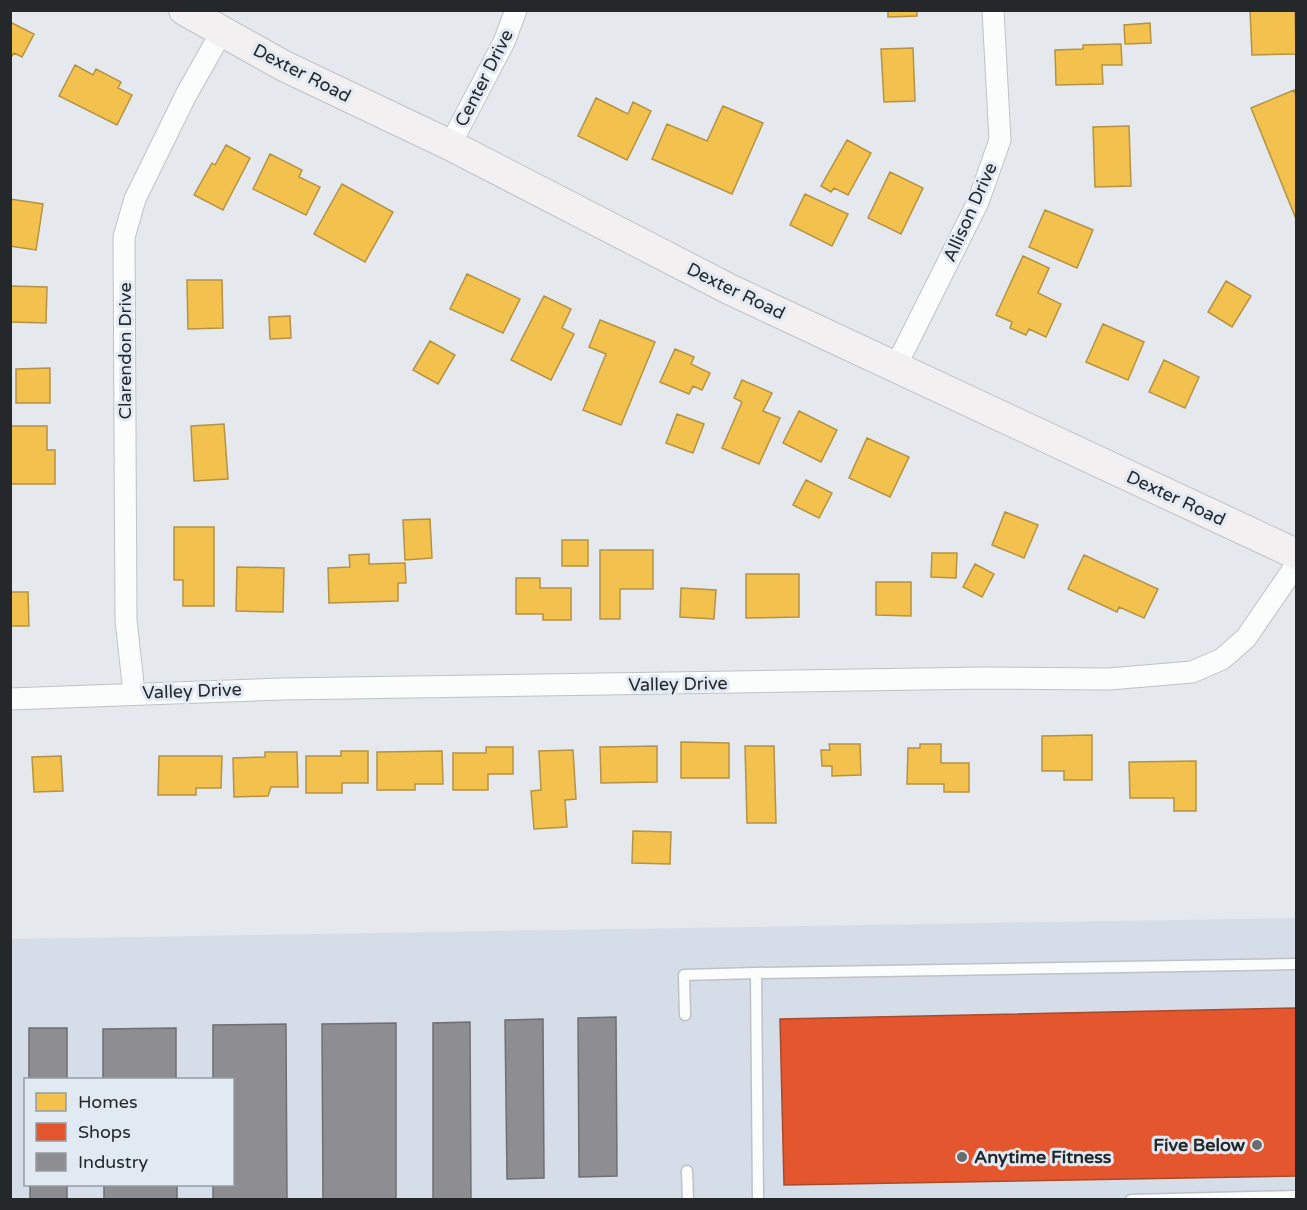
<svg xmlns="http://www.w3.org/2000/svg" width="1307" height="1210" font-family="'Varela Round',sans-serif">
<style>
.built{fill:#d5dde8;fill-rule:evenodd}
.homes{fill:#f2c14e;stroke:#b49344;stroke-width:1.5}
.shops{fill:#e4572e;stroke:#ab492d;stroke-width:1.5}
.industry{fill:#8d8d92;stroke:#6e6f73;stroke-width:1.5}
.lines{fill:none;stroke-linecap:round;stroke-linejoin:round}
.lane-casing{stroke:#bec2c6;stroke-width:13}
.street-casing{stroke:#bec2c6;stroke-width:23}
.secondary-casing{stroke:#bec2c6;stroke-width:32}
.lane{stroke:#fbfcfc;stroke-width:10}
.street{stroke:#fbfcfc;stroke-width:21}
.secondary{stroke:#f2f0f0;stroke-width:30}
.poi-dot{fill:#686c6f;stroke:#e1e9f2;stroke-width:2}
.labels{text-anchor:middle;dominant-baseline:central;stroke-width:6;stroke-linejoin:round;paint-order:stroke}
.street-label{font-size:18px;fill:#25282b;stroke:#e1e9f2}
.poi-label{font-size:18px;font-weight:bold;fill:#25282b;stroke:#e1e9f2;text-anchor:end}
</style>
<rect width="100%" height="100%" fill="#e5e9ee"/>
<path class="built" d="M1296,918v281h-1285l-1,-260zM26,1080h206v104h-206z"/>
<path class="homes" d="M888,10h29v6l-29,1z
M1250,10h45l1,44 -44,1z
M10,22l24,12 -12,23 -8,-4 -4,6z
M1150,23l1,20 -26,1 -1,-19z
M1121,44l1,21h-20l1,19 -47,1 -1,-35 28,-1v-4z
M913,48l2,53 -31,1 -3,-53z
M75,65l18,10 3,-6 25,13 -3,6 14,7 -15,30 -58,-29z
M1294,90l2,6v123l-45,-111z
M596,98l32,16 5,-12 18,9 -24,49 -49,-24z
M723,106l40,17 -31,71 -80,-35 15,-35 40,17z
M1129,126l2,60 -36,1 -2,-60z
M847,140l24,13 -23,42 -14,-7 -3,4 -10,-6z
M226,145l24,13 -27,52 -29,-15 18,-32 3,2z
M270,154l32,16 -3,7 21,10 -14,28 -53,-26z
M890,172l33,16 -22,46 -33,-16z
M342,184l51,28 -28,50 -51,-28z
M805,194l43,20 -16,32 -42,-21z
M10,199l33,5 -7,46 -26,-4z
M1045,210l48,20 -16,38 -48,-21z
M1023,256l26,12 -11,25 23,11 -15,33 -17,-8 -3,6 -16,-7 2,-6 -16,-7z
M467,274l53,25 -17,34 -53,-24z
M187,280h35l1,48 -35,1z
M1226,281l25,15 -19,31 -24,-15z
M10,286l37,1 -1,36 -36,-1z
M544,296l27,13 -9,19 12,6 -23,46 -40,-20z
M290,316l1,22 -21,1 -1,-22z
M600,320l55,22 -34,83 -38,-15 23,-56 -17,-7z
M1103,324l41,18 -16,38 -42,-18z
M430,341l25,14 -17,29 -25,-14z
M675,349l19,8 -3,7 19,9 -8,17 -9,-4 -4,8 -29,-12z
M1164,360l35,17 -14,31 -36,-16z
M50,368v35h-34v-34z
M742,380l30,13 -9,18 17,7 -21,46 -37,-16 20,-46 -8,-4z
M799,411l38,19 -16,32 -38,-19z
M677,414l27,10 -11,29 -27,-10z
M224,424l4,55 -34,2 -3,-55z
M10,426h37v24h8v34h-45z
M867,438l42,19 -19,40 -41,-19z
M806,480l26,13 -13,25 -26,-13z
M1005,512l33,13 -14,33 -32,-13z
M430,519l2,39 -27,2 -2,-40z
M174,527h40v79h-31v-26h-9z
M562,540h26v26h-26z
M600,550h53v39h-33v30h-20z
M932,553h25l-1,25 -25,-1z
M369,554v10l36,-1 1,20h-8v18l-69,2 -1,-35 22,-1 -1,-12z
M1084,555l74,34 -14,29 -25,-11 -2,5 -49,-23z
M975,564l19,10 -12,23 -19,-10z
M237,567l47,1 -1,44 -47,-1z
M746,574h53v43l-53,1z
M516,578h24v10h31v32h-28v-6h-27z
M876,582h35v34l-35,-1z
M681,588l35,2 -2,29 -34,-2z
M10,592h18l1,34h-19z
M1092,735v45h-28v-9h-22v-35z
M681,742l48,1v35h-48z
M829,744h31l1,31 -29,1v-10h-10l-1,-16h9z
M920,744h21v19h28v29h-25v-8h-37l1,-36h12z
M657,746v36l-56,1 -1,-36z
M745,746h29l2,77h-29z
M486,747h27v27h-25v16h-35v-37h33z
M573,750l3,49 -11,1 2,27 -33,2 -3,-38 10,-1 -2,-39z
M341,751h27v32h-26v10h-36v-37h35z
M442,751l1,33h-28v6h-38v-38z
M265,752h32l1,35h-27l-3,9 -34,1 -1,-39 32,-1z
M61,756l2,35 -29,1 -2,-35z
M159,756h63l-1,32h-25v7h-38z
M1196,761v50h-22v-13h-44l-1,-36z
M633,831l38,1 -1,32 -38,-1z"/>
<path class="shops" d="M1296,1008v168l-512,9 -4,-166z"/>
<path class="industry" d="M616,1017l1,159 -38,1 -1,-159z
M543,1019l1,159 -37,1 -2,-159z
M470,1022l1,178h-38v-177z
M396,1023v177h-73l-1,-176z
M286,1024l1,176h-74v-16h19v-104h-19v-55z
M29,1028h38v52h-38z
M176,1028v52h-73v-51z
M30,1184h37v16h-37z
M104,1184h73v16h-73z"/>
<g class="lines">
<g class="lane-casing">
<path id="lane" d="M685,1015l-1,-40 72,-2
M687,1171l1,29
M758,1200l-2,-227 540,-9
M1131,1200l165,-4"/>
</g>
<g class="street-casing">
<path id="street" d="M450,145l54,-103 12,-32
M896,366l82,-164 22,-62 -7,-130
M134,693l-8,-73 -2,-383 11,-38 51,-104 36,-64
M10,699l272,-10 702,-11 125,1 83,-7 30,-13 24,-21 50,-73"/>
</g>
<g class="secondary-casing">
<path id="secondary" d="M184,10l100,56 166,79 281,145 565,264"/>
</g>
<use href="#lane" class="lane"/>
<use href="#street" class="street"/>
<use href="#secondary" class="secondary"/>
</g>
<g class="poi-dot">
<circle cx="1257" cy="1145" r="6"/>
<circle cx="962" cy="1157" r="6"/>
</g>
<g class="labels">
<g class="street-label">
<text transform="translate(302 73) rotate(27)">Dexter Road</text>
<text transform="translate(484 78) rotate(-63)">Center Drive</text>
<text transform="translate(970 212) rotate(-66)">Allison Drive</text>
<text transform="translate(736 291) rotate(26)">Dexter Road</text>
<text transform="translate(125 351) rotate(-90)">Clarendon Drive</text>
<text transform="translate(1176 498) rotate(25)">Dexter Road</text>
<text transform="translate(678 684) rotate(-1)">Valley Drive</text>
<text transform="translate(192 691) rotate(-2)">Valley Drive</text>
</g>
<g class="poi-label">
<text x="1245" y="1145">Five Below</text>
<text x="974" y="1157" text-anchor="start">Anytime Fitness</text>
</g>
</g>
<rect width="1307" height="1210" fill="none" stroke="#25282b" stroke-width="24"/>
<rect x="24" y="1078" width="210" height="108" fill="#e1e9f2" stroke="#969ca2" stroke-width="1.5"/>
<rect x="36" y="1093" width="30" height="18" fill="#f2c14e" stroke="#969ca2" stroke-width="1.5"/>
<text x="78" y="1108" font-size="18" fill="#25282b">Homes</text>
<rect x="36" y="1123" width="30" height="18" fill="#e4572e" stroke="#969ca2" stroke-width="1.5"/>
<text x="78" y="1138" font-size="18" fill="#25282b">Shops</text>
<rect x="36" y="1153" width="30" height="18" fill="#8d8d92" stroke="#969ca2" stroke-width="1.5"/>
<text x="78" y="1168" font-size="18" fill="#25282b">Industry</text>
</svg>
